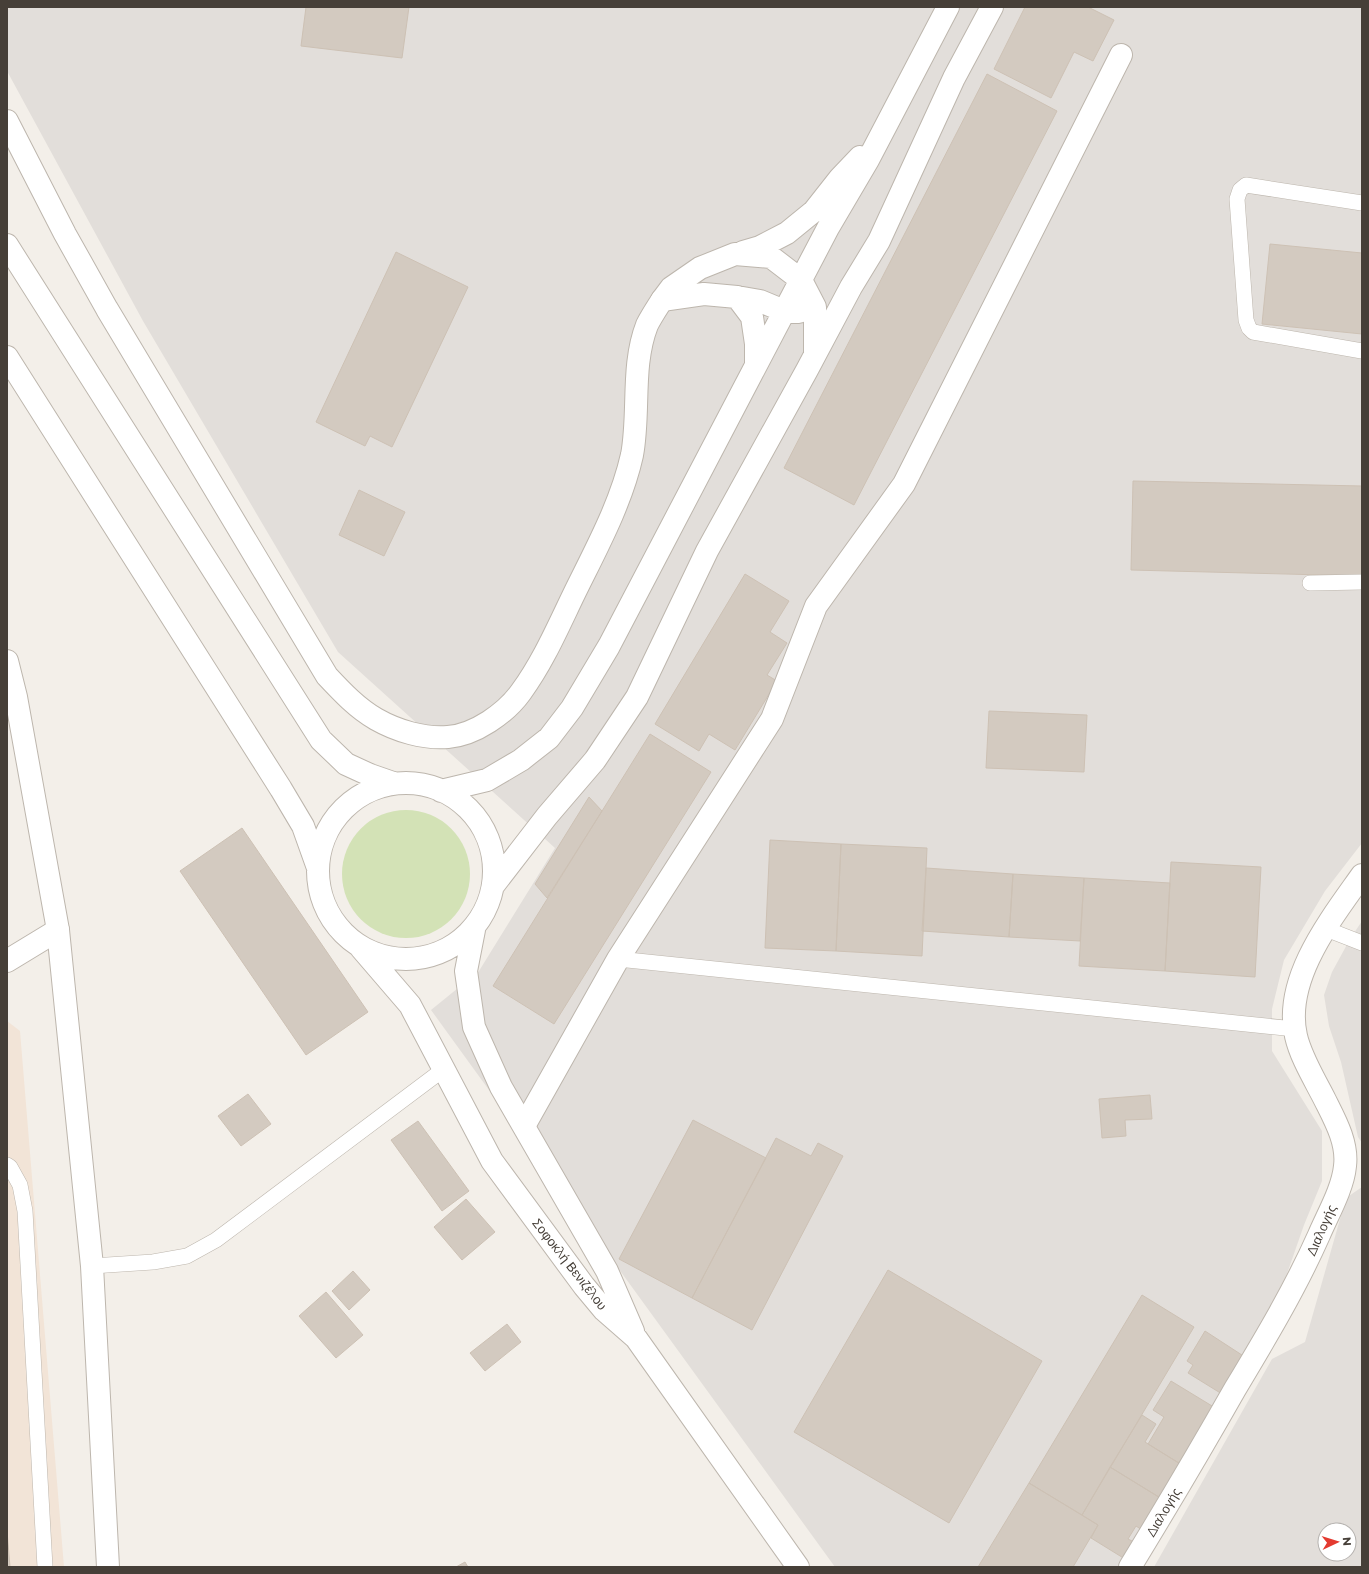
<svg xmlns="http://www.w3.org/2000/svg" width="1369" height="1574" font-family="Montserrat,sans-serif">
<style>
.commercial{fill:#f2e4d7}
.industrial{fill:#e2deda;fill-rule:evenodd}
.green{fill:#d3e2b6}
.building{fill:#d3cac0;stroke:#cdc1b4}
.lines{fill:none;stroke-linecap:round;stroke-linejoin:round}
.service-casing{stroke:#bdb6ad;stroke-width:16}
.minor-casing{stroke:#bdb6ad;stroke-width:24}
.tertiary-casing{stroke:#bdb6ad;stroke-width:24}
.service{stroke:#fff;stroke-width:15}
.minor{stroke:#fff;stroke-width:22}
.tertiary{stroke:#fff;stroke-width:22}
.labels{text-anchor:middle;dominant-baseline:central;stroke-width:3.5;stroke-linejoin:round;paint-order:stroke}
.street-label{font-size:13px;fill:#463f38;stroke:#fff}
</style>
<rect width="100%" height="100%" fill="#f3efe9"/>
<path class="commercial" d="M7,1021l13,10 44,536h-57z"/>
<path class="industrial" d="M7,7h1355v836l-37,48 -41,69 -12,49v42l50,80v50l-18,44 -44,126 -124,216h-301l-404,-557 48,-39 76,-123 -217,-196 -195,-331 -136,-250z
M1362,921v222l-4,-6 -17,-75 -12,-36 -5,-31 8,-23 18,-33z
M1362,1187v380h-208l118,-208 33,-17 41,-144zM1325,1530h24v24h-24z"/>
<path class="green" d="M342 874a64 64 0 1 1 128 0a64 64 0 1 1-128 0Z"/>
<path class="building" d="M306,7h103l-7,51 -101,-12z
M1025,7h63l26,13 -21,41 -19,-9 -23,46 -57,-29z
M987,74l70,37 -203,394 -70,-37z
M1270,244l92,9v81l-100,-10z
M396,252l72,35 -76,160 -22,-11 -5,10 -49,-24z
M1133,481l229,5v90l-231,-6z
M359,490l46,22 -21,44 -45,-21z
M745,574l44,27 -19,31 17,11 -20,32 10,6 -42,69 -26,-16 -10,17 -44,-27z
M989,711l98,4 -3,57 -98,-4z
M650,734l61,38 -157,252 -61,-38z
M589,797l13,14 -55,87 -12,-14z
M242,828l126,184 -62,43 -126,-184z
M770,840l71,4 -5,107 -71,-3z
M841,844l86,4 -5,108 -86,-5z
M1171,862l90,5 -6,110 -90,-6z
M926,868l87,6 -4,63 -87,-6z
M1013,874l71,4 -4,63 -71,-4z
M1084,878l86,5 -5,88 -86,-5z
M248,1094l23,30 -30,22 -23,-30z
M1150,1095l2,24 -27,1 1,16 -24,2 -3,-39z
M693,1120l73,38 -74,140 -73,-39z
M418,1121l51,70 -27,20 -51,-71z
M776,1138l35,18 7,-13 25,13 -91,174 -60,-32z
M466,1199l29,33 -33,28 -28,-33z
M888,1270l154,91 -93,162 -155,-91z
M353,1271l17,19 -21,20 -17,-19z
M326,1292l37,43 -27,23 -37,-42z
M1142,1295l52,32 -112,188 -53,-32z
M507,1324l14,18 -36,29 -15,-18z
M1205,1331l40,26 -23,37 -34,-21 5,-8 -6,-4z
M1171,1381l46,28 -35,56 -34,-21 16,-27 -11,-7z
M1142,1415l14,9 -11,18 37,23 -20,34 -52,-32z
M1110,1467l52,32 -20,31 -6,-4 -8,13 6,3 -9,17 -34,-21 7,-13 -16,-10z
M1029,1483l69,42 -25,42h-95z
M7,1531l3,36h-3z
M465,1562l3,5h-12z"/>
<g class="lines">
<g class="service-casing">
<path id="service" d="M1362,203l-116,-18 -6,5 -3,9 9,121 3,8 4,4 109,19
M1310,583l52,-1
M1326,929l36,14
M618,959l677,70
M7,1165l3,2 10,18 5,26 20,356
M92,1266l61,-4 34,-6 29,-16 228,-171"/>
</g>
<g class="minor-casing">
<path id="minor" d="M7,121l58,113 42,75 220,367c15,16 30,32 49,43 21,12 48,20 72,18 27,-2 58,-24 73,-45 22,-30 37,-65 53,-98 22,-45 47,-90 58,-139 8,-42 -1,-89 15,-130 4,-8 10,-17 15,-25
M7,961l51,-31
M524,1126l94,-167 154,-240 44,-113 88,-122 217,-429"/>
</g>
<g class="tertiary-casing">
<path id="tertiary" d="M7,245l314,495 25,24 24,11 23,8
M743,252l17,-5 27,-14 27,-22 26,-33 20,-21
M737,297l15,20 4,27v20
M662,300l9,-12 29,-20 35,-14 36,3 30,23 14,27v46
M662,300l42,-6 33,3 23,4 24,10 15,1
M7,357l274,432 22,37 15,42
M7,661l9,36 42,233 34,336 16,301
M318 871a88 88 0 1 1 176 0a88 88 0 1 1-176 0Z
M441,791l46,-11 34,-20 28,-22 23,-30 37,-62 219,-418 40,-68 80,-153
M493,886l54,-70 48,-56 42,-63 70,-146 100,-181 44,-83 28,-46 75,-163 38,-71
M474,930l-8,41 8,56 27,60 106,184 26,60
M361,948l49,57 82,156 92,125 20,24 32,28 162,229
M1130,1567c36,-59 71,-118 105,-178 30,-50 60,-100 84,-154 9,-21 24,-47 26,-69 3,-23 -10,-46 -20,-66 -10,-20 -24,-42 -29,-64 -13,-57 35,-117 66,-161"/>
</g>
<use href="#service" class="service"/>
<use href="#minor" class="minor"/>
<use href="#tertiary" class="tertiary"/>
</g>
<g class="labels">
<g class="street-label">
<text transform="translate(1321 1230) rotate(-66)">Διαλογής</text>
<text transform="translate(570 1264) rotate(52)">Σοφοκλή Βενιζέλου</text>
<text transform="translate(1163 1512) rotate(-59)">Διαλογής</text>
</g>
</g>
<rect width="1369" height="1574" fill="none" stroke="#463f38" stroke-width="16"/>
<g transform="translate(1337 1542) rotate(86)"><circle r="19" fill="#ffffff" stroke="#b5b2af"/>
<path d="M0-3L7 15L0 10L-7 15Z" fill="#e33a30"/>
<text y="-6" font-size="11" font-weight="bold" text-anchor="middle" fill="#463f38">N</text>
</g>
</svg>
